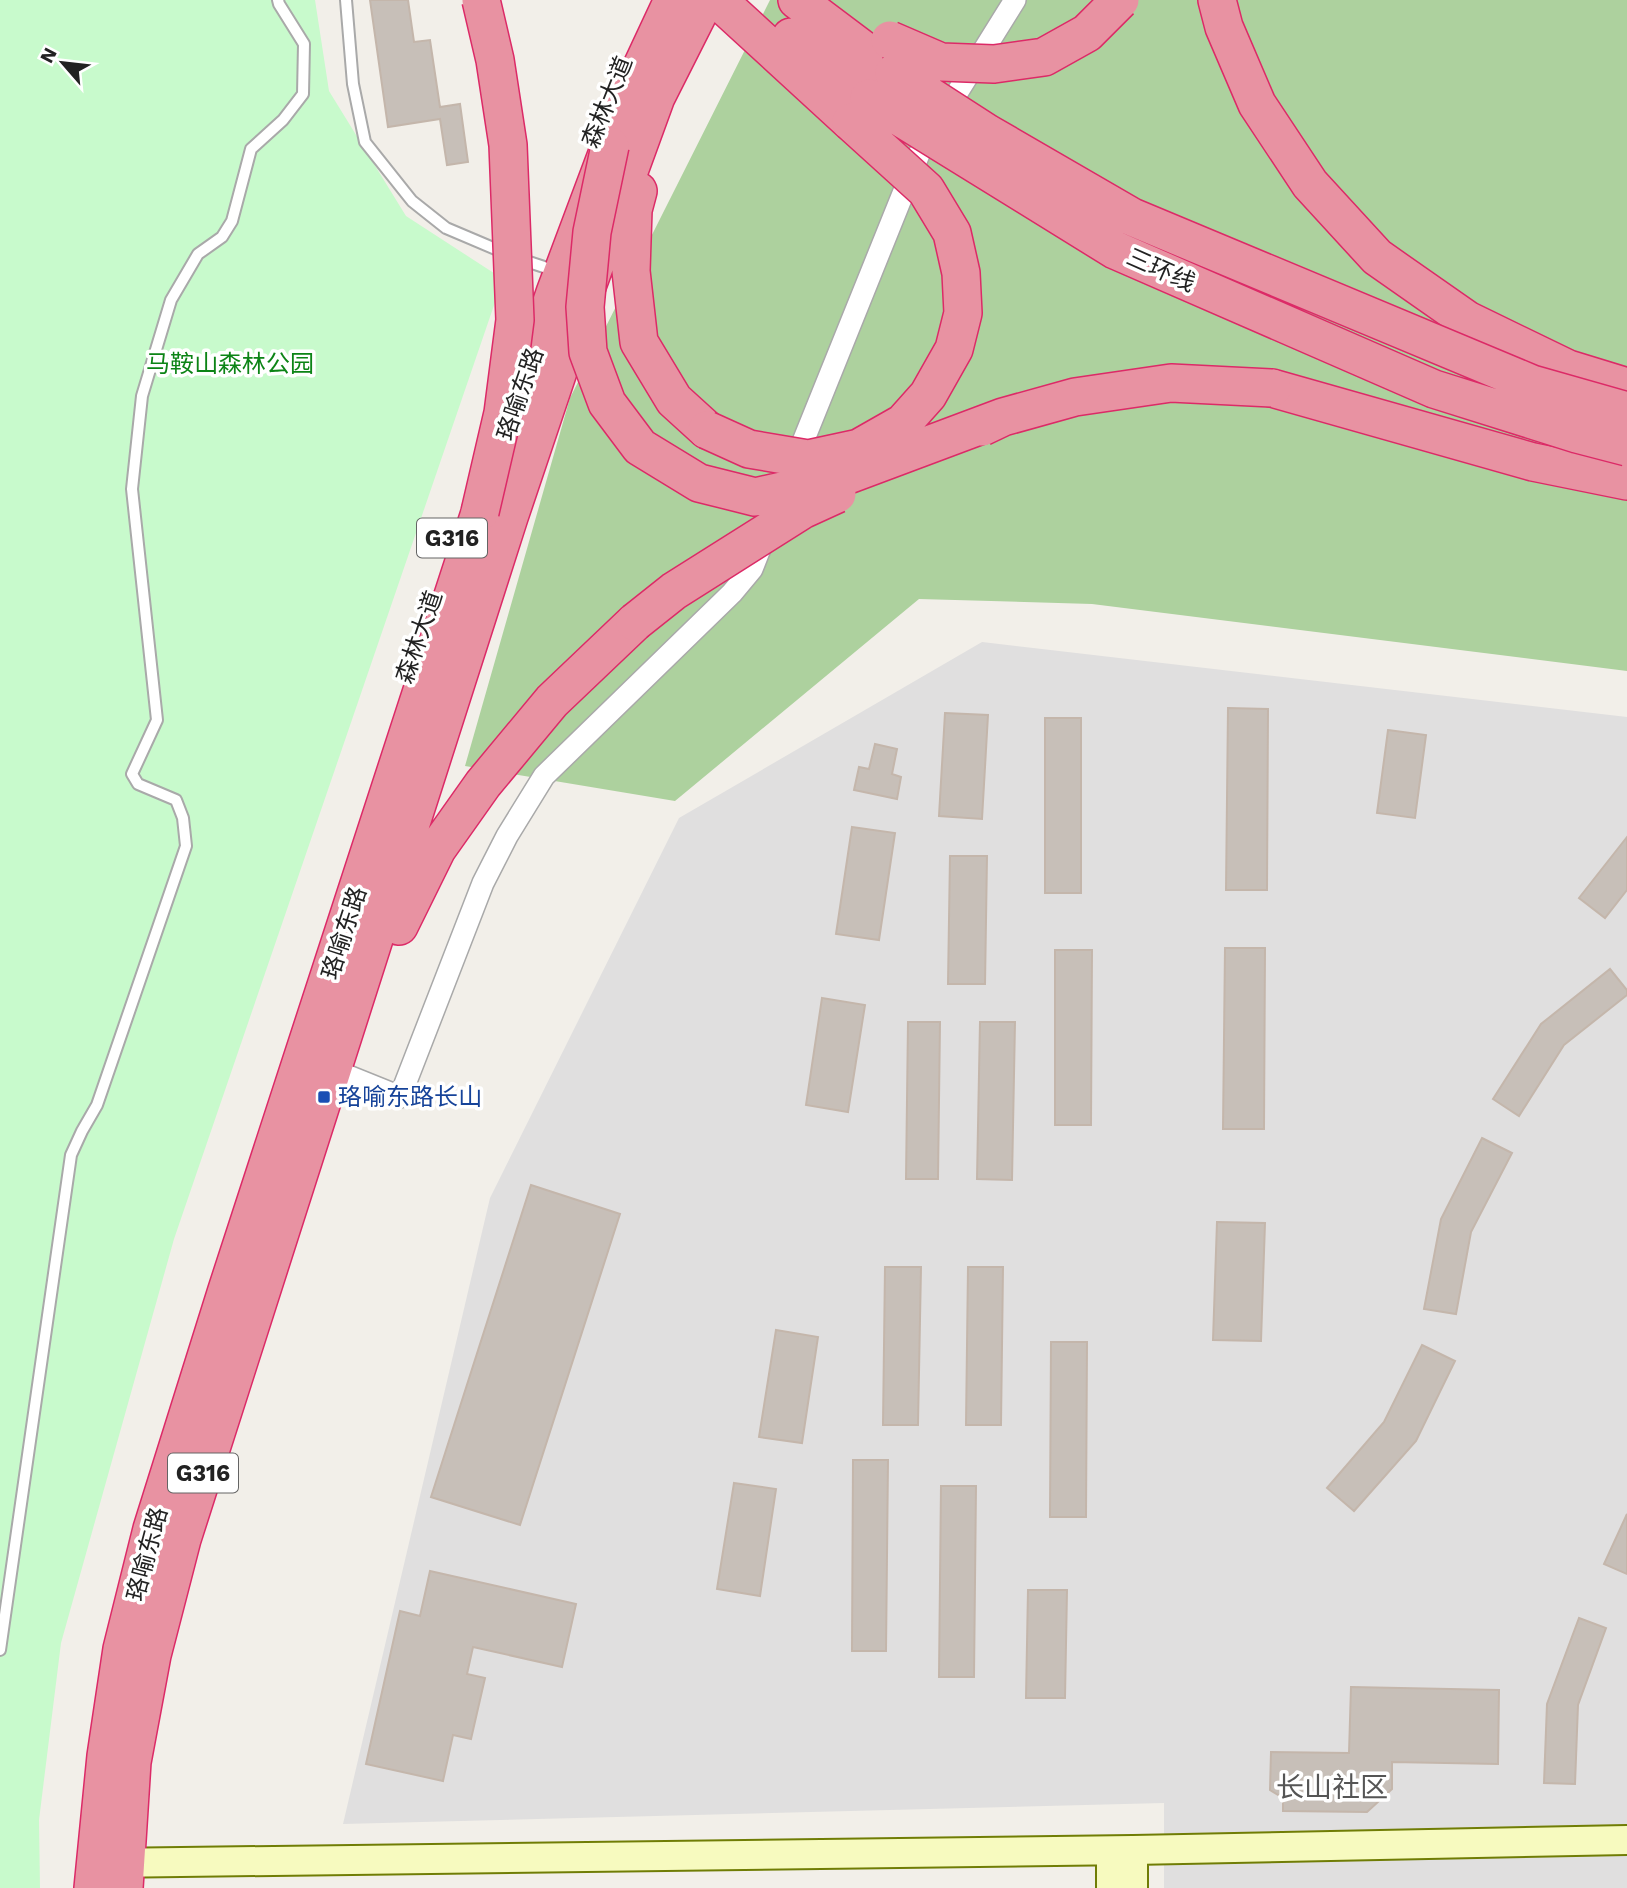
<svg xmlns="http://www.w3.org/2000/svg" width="1627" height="1888" font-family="'Work Sans','Noto Sans SC',sans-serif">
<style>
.residential{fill:#e0dfdf}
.forest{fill:#add19e}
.park{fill:#c8facc}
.building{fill:#c7bfb8;stroke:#c4b6ab;stroke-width:2}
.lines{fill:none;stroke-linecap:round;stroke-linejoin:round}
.lane-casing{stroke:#a9a9a9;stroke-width:14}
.street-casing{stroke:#a9a9a9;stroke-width:24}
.secondary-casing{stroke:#707d05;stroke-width:32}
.highway-casing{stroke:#dc2a67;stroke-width:40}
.lane{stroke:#fff;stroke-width:10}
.street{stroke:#fff;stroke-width:21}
.secondary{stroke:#f7fabf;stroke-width:28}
.highway{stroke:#e892a2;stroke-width:37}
.highway-bridge-casing{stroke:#dc2a67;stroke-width:40;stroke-linecap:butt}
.highway-bridge{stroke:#e892a2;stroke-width:37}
.transit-dot{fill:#1a4fb4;stroke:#fff;stroke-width:2.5}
.labels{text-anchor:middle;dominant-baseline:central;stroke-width:7;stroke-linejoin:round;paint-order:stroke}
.shield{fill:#fff;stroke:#646464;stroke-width:2}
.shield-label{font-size:23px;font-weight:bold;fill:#222}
.street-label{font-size:24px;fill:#222;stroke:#fff}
.park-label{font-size:24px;fill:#0c8416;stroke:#fff}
.transit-label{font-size:24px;fill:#164399;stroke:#fff;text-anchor:start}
.quarter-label{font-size:28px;fill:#555;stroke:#fff}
</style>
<rect width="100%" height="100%" fill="#f2efe9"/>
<path class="residential" d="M982,642l645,75v1171h-463v-85l-821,21 147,-626 189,-380z"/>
<path class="forest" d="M770,0h857v671l-535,-67 -173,-5 -244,202 -210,-35 105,-368z"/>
<path class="park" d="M0,0h315l14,91 77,125 97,63 -329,960 -113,404 -22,177 1,68h-40z"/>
<path class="building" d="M370,0h38l6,42 16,-2 10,67 20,-3 8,58 -21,3 -7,-46 -52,8z
M1228,708l40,1 -1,181h-41z
M945,713l43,2 -6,104 -43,-3z
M1045,718h36v175h-36z
M1388,730l38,5 -11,83 -38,-5z
M875,744l22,5 -5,25 9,3 -4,22 -43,-9 5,-23 10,2z
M852,827l43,6 -16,107 -43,-6z
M1627,837v53l-22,28 -26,-20z
M950,856h37l-2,128h-37z
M1225,948h40l-1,181h-41z
M1055,950h37l-1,175h-36z
M1610,969l17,21v5l-63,50 -45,71 -26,-17 48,-75z
M822,998l43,7 -17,107 -42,-7z
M908,1022h32l-2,157h-32z
M980,1022h35l-3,158 -35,-1z
M1482,1138l30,15 -41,79 -15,82 -32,-5 17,-90z
M531,1185l89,29 -100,311 -89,-28z
M1217,1222l48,1 -4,118 -48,-1z
M885,1267h36l-3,158h-35z
M968,1267h35l-2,158h-35z
M776,1330l42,7 -16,106 -43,-6z
M1051,1342h36l-1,175h-36z
M1422,1345l33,16 -39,80 -62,70 -27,-23 57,-66z
M853,1460h35l-2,191h-34z
M734,1483l42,6 -16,107 -43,-7z
M941,1486h35l-2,191h-35z
M1627,1514v60l-23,-10z
M430,1571l146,33 -14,63 -89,-20 -6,27 18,4 -14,61 -18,-4 -10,46 -77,-17 34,-153 20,5z
M1028,1590h39l-2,108h-39z
M1579,1618l27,10 -28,77 -3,79 -31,-1 3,-79z
M1351,1687l148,3 -1,74 -106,-2v27l-25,23 -84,-1v-13l-13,-8 1,-38 78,1z"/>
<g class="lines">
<g class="lane-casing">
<path id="lane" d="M346,0l7,84 12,58 47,59 34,27 59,25
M520,259l24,8
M0,1650l71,-495 11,-24 15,-26 89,-259 -3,-28 -7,-18 -38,-16 -6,-10 25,-54 -25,-231 10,-93 29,-96 27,-46 24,-17 10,-16 19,-72 32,-29 20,-26 1,-50 -25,-40 -1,-4"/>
</g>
<g class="street-casing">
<path id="street" d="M794,464l125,-310 96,-154
M333,1070l67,27 83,-214 24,-47 37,-60 188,-183 20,-24 13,-33"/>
</g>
<g class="secondary-casing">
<path id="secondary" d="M106,1863l1027,-13 494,-10
M1111,1888v-37
M1133,1888v-38"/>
</g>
<g class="highway-casing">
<path id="highway" d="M718,0l133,122
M797,0l97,73
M1217,0l7,27 33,77 53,80 67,73 90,63 101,49 59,18
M791,37l78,61
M638,191l-5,19 -2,61 8,71 35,58 33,30
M1272,388l261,74 94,19
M510,423l45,-130 76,-203 42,-90
M399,926l38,-77 46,-65 69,-83 83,-79
M93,1888l13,-132 16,-107 30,-120 75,-239 263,-808
M124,1888l8,-126 20,-107 30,-116 327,-1022 73,-217 74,-203 49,-97"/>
</g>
<use href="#lane" class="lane"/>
<use href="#street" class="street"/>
<use href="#secondary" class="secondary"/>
<use href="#highway" class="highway"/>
<g class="highway-bridge-casing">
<path id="highway-bridge" d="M890,40l51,22 53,2 50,-7 43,-24 33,-33
M894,73l93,60 145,84 400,167 95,27
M869,98l246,152 319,139 143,45 50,13
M610,146l-18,86 -7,75 3,45 19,51 33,44 59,36 56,14 85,-19 163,-61
M982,427l21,-10 72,-20 96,-14 101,5
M707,430l42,19 59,10 51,-11 44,-25 25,-28 26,-46 9,-36 -2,-40 -9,-40 -26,-43 -75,-68
M480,512l23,-99 12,-93 -7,-175 -13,-85 -14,-60
M635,622l39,-31 128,-81 35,-16"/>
</g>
<use href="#highway-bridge" class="highway-bridge"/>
</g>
<rect class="transit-dot" x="317" y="1090" width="14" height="14" rx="3.5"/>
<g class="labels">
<g class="shield">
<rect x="417" y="518.5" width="70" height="39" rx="5"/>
<rect x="168" y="1453.5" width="70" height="39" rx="5"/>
</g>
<g class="shield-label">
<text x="452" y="538">G316</text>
<text x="203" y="1473">G316</text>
</g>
<g class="street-label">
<text transform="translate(607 102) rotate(-68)">森林大道</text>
<text transform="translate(1161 270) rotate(24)">三环线</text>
<text transform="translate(520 394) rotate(-71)">珞喻东路</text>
<text transform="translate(419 637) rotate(-71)">森林大道</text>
<text transform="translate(344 933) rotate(-72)">珞喻东路</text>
<text transform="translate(147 1554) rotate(-75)">珞喻东路</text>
</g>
<g class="park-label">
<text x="230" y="364">马鞍山森林公园</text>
</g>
<g class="transit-label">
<text x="338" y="1097">珞喻东路长山</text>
</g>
<g class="quarter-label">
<text x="1332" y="1787">长山社区</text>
</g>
</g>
<g transform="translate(63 63) rotate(298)" stroke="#ffffff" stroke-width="5" paint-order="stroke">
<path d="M0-5L12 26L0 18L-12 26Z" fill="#222222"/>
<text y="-10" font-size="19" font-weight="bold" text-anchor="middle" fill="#222222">N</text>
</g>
</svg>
